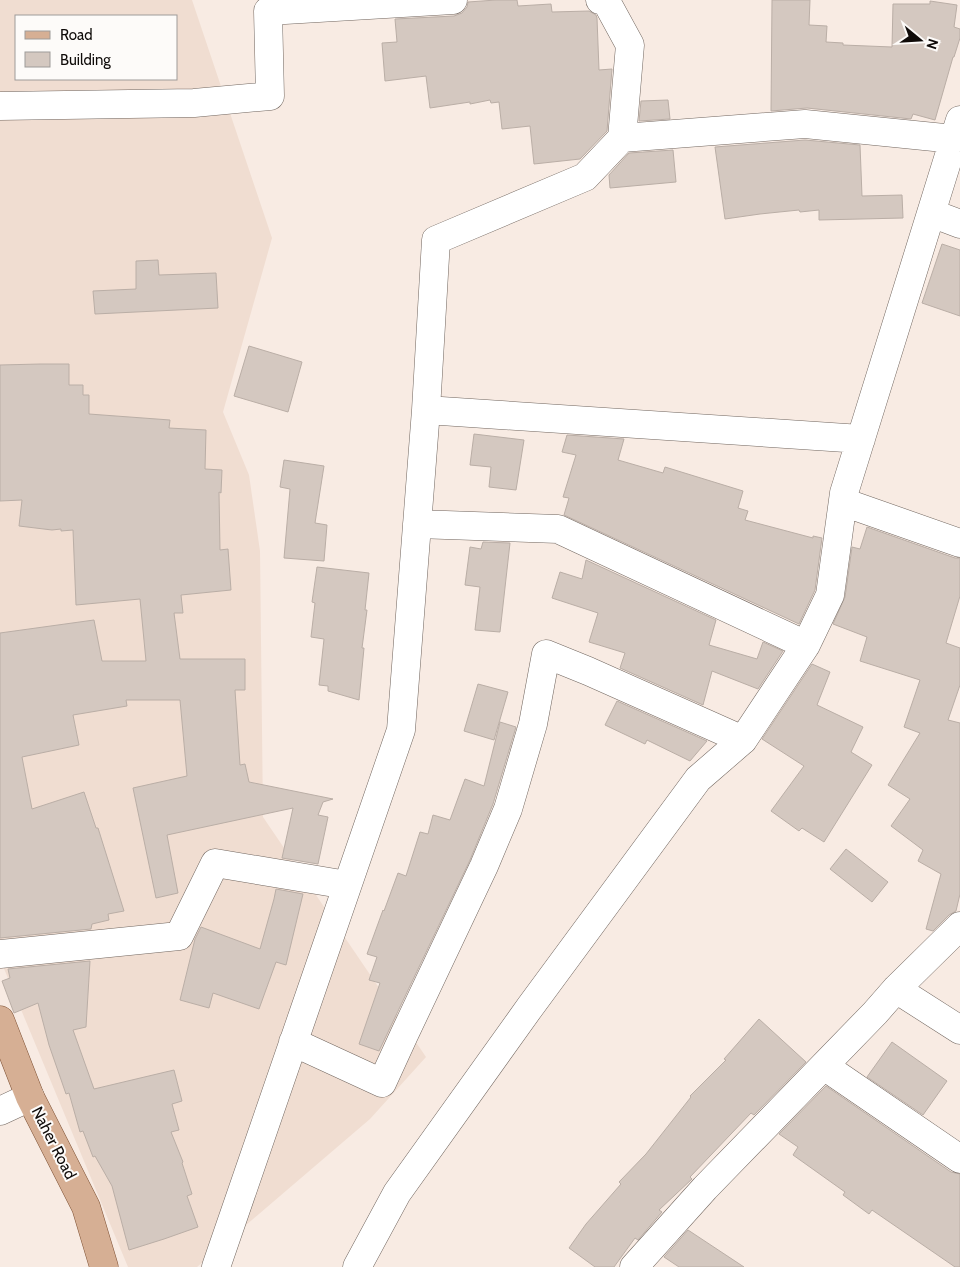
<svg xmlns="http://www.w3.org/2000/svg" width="960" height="1267" font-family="Cabin,sans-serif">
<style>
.built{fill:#f0ddd1;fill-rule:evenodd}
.building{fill:#d4c8c0;stroke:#baaea6}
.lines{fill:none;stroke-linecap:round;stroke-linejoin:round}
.minor-casing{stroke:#71665f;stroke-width:29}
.major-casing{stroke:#7f5235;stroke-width:29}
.minor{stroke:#fff;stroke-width:28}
.major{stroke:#d6af94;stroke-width:28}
.labels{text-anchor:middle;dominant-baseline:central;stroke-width:4;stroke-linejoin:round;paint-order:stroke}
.street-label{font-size:16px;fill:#0f0b09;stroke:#fdfbf9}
</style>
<rect width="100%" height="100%" fill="#f8ebe3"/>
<path class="built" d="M0,0h192l80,238 -49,174 26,63 11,76 3,266 163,240 -56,62 -173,148h-69l-128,-308zM16,16h160v63h-160z"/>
<path class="building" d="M496,0h21l1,6 33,-2 1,8 37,-1 7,4 1,3 2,52 13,-1 -5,62 -27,28 -46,5 -4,-38 -28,3 -3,-27 -8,1 -1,-3 -20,4v-2l-40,6 -4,-32 -41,5 -3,-38 15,-1 -2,-23 59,-3 8,-3 5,-6 1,-5z
M772,0h38l-1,25 18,1 -1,16 17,1v2l49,2 1,-43h37v-3l27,4 -3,22 6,2v9l-6,19h-1l-18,63 -22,-6 -2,5 -104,-11 -36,3z
M668,100l2,19 -31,2 2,-20z
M805,140l55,5 2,51 40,-1 1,23 -84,2v-10l-19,2 -1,-2 -39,4 -35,5 -10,-72z
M673,150l3,32 -66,6 -1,-13 20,-22z
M942,244l18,6v66l-38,-13z
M158,260l1,15 57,-2 2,35 -123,6 -2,-23 43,-2v-28z
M249,346l53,16 -14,50 -54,-16z
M40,364h29v21h14v10h6v19l81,6 -1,8 37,2 -1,39 17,1 -1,23 -2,-1 1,58 8,-1 3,41 -50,5 2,18h-9l6,46h65v31h-10l5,75 5,-1 4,18 84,17 -10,3 -5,13 10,2 -10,47 -36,-6 11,-50 -126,27 11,58 -22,5 -23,-110 54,-12 -7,-76h-54l1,6 -54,9 6,30 -57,12 10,52 52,-17 12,36h2l26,83 -16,3 1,6 -17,4 -1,5 -91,9v-305l94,-13 8,41h44l-6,-62 -64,6 -3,-75 -12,1v-2l-9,1 -33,-4 3,-26 -22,1v-136z
M474,434l50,6 -8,50 -27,-3 2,-20 -21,-2z
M567,435l57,4 -6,21 45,13 2,-6 78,24 -5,17 10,3 -3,9 68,18v-2l9,2 -7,52 -16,34 -235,-109 5,-17 -6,-1 13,-42 -14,-3z
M284,460l40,6 -9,57 12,2 -3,36 -40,-3 6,-69 -10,-2z
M867,527l88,31h5v38l-14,47 14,5v37l-12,35 12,3v171l-4,17 -7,4 -16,16 -7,-2 15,-55 -23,-13 5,-11 -32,-24 19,-27 -22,-14 32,-52 -16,-6 16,-47 -60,-19 7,-24 -34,-13 12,-27 7,-50 8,2z
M483,542l27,1 -10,89 -25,-2 5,-43 -15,-2 5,-38 11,2z
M586,560l130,60 -7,25 48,14 6,-17 20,9 -25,38 -46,-18 -9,34 -83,-37 5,-15 -36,-11 9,-29 -46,-15 8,-26 22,7z
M317,567l52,6 -4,37h2l-5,38h2l-5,52 -31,-9v-5l-9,-1 5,-46 -13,-2 4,-34 -3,-1z
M812,664l18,8 -13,33 46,22 -12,25 21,13 -48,77 -22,-14 -3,3 -28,-20 33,-45 -42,-27z
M478,684l30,8 -14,48 -30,-9z
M617,701l90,40 -17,20 -43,-21 -2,4 -40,-19z
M500,722l16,5 -23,77 -23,56 -91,191 -20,-7 21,-61 -11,-3 8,-23 -10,-3 16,-44 1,1 14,-38 8,3 14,-44 8,2 5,-19 17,5 15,-41 19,7z
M846,849l42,33 -16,20 -42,-33z
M276,889l27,5 -17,71 -10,-3 -17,47 -46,-16 -4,15 -29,-8 15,-61 6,-12 59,22 14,-50z
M90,961l-4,66 -13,3 21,59 80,-19 8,31 -10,3 7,26 -8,2 12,30 -1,1 10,31 -5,2 11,31 -34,12 -35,11 -17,-64 -17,-30 -2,1 -10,-26 -3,1 -11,-39 -3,1 -17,-49 -11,-42 -24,10 -12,-32 8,-3 -2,-9z
M759,1019l47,43 -52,53 -3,-2 -61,64 2,2 -33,31 3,2 -24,28 -3,-2 -21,29h-19l-26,-19 17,-24 35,-40 -2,-2 27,-28 45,-57 -1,-1 36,-36 -2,-1z
M892,1042l55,39 -24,34 -56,-38z
M826,1086l125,86 9,2v93h-5l-83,-57 -3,4 -26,-19 2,-3 -52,-37 5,-8 -19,-13z
M688,1230l56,37h-65l-15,-10z"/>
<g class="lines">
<g class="minor-casing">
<path id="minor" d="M600,0l6,1 24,44 -8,93
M0,106l194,-3 76,-7 -2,-85 185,-11
M931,213l29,11
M426,410l435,29
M843,502l117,41
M417,524l141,5 248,116
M0,954l179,-18 36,-73 132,22
M896,989l64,41
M293,1042l89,41 22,-48 80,-169 24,-57 25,-85 13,-70 42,17 155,69
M824,1066l136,93
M0,1111l30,-14
M216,1267l185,-537 25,-320 10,-170 149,-63 37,-39 183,-14 149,15
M357,1267l40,-74 133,-186 168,-228 45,-39 63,-95 24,-50 14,-102 116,-373
M634,1267l71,-79 170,-175 21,-24 64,-63"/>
</g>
<g class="major-casing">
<path id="major" d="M0,1020l30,77 56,110 18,60"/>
</g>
<use href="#minor" class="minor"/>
<use href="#major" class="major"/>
</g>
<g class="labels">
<g class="street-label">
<text transform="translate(54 1143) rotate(63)">Naher Road</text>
</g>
</g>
<rect x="15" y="15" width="162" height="65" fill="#fdfbf9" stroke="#9e9b99"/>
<rect x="25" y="31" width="25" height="8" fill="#d6af94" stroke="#9e9b99"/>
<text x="60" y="40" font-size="15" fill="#0f0b09">Road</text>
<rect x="25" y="52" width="25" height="15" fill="#d4c8c0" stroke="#9e9b99"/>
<text x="60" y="65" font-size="15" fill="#0f0b09">Building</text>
<g transform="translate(920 40) rotate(108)" stroke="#fdfbf9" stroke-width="4" paint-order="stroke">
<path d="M0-4L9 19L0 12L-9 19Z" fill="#0f0b09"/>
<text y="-8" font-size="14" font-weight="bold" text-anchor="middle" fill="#0f0b09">N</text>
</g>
</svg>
